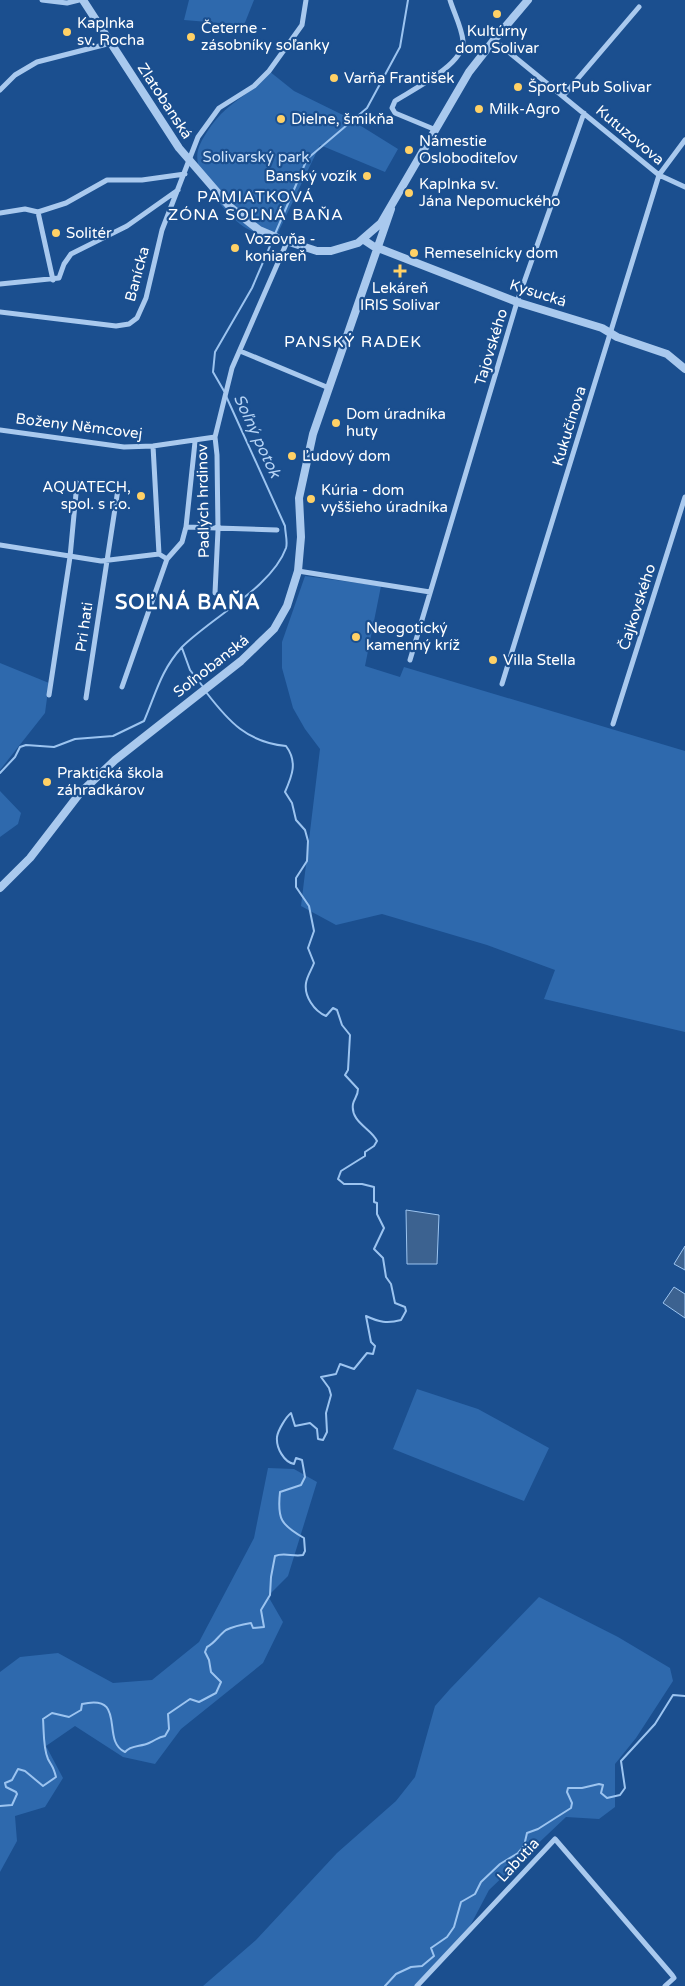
<svg xmlns="http://www.w3.org/2000/svg" width="685" height="1986" font-family="'Varela Round',sans-serif">
<style>
.green{fill:#2e69ad}
.water{fill:#3c6290;stroke:#9cc4f0}
.lines{fill:none;stroke-linecap:round;stroke-linejoin:round}
.stream{stroke:#9cc4f0;stroke-width:2}
.minor{stroke:#a9c9ee;stroke-width:5}
.tertiary{stroke:#a9c9ee;stroke-width:8}
.poi-dot{fill:#ffd166;stroke:#1b4f8f;stroke-width:2}
.labels{text-anchor:middle;dominant-baseline:central;stroke-width:4.5;stroke-linejoin:round;paint-order:stroke}
.poi-label{font-size:15px;fill:#fff;stroke:#1b4f8f;text-anchor:start}
.street-label{font-size:15px;fill:#fff;stroke:#1b4f8f}
.park-label{font-size:15px;fill:#cfe3fa;stroke:#1b4f8f}
.neighbourhood-label{font-size:16px;letter-spacing:1px;fill:#fff;stroke:#1b4f8f}
.water-label{font-size:16px;font-style:italic;fill:#b5d3f5;stroke:#1b4f8f}
.district-label{font-size:20px;font-weight:bold;letter-spacing:1px;fill:#fff;stroke:#1b4f8f}
</style>
<rect width="100%" height="100%" fill="#1b4f8f"/>
<path class="green" d="M189,0h65l-10,25 -60,-5z
M269,71l25,20 51,25 53,33 -13,23 -65,-27 -45,94c-11,-4 -27,-8 -35,-15 -18,-15 -48,-50 -42,-74 3,-11 15,-28 23,-36 15,-15 36,-25 48,-43z
M305,576l76,10 -16,80 35,11 4,-10 281,84v281l-141,-33 11,-29 -68,-25 -105,-31 -46,11 -35,-19 19,-157 -15,-20 -12,-21 -11,-40v-26z
M0,663l49,20 -4,30 -45,57z
M0,791l21,22 -3,11 -18,13z
M417,1389l61,20 71,39 -25,53 -131,-52z
M268,1468l26,1 23,13 -29,94 -20,20 15,26 -20,41 -82,66 -26,35 -32,-7 -48,-31 -29,20 17,32 -18,29 -30,9 2,25 -17,31v-200l20,-15 38,-4 55,30 39,-3 47,-38 55,-104z
M539,1597l79,40 52,31 3,13 -37,57 -21,26v43l-16,12 -33,-2 -77,73 -20,38 -53,58h-213l53,-46 81,-87 59,-52 19,-24 20,-71 15,-17z"/>
<path class="water" d="M406,1210l33,5 -2,49h-30z
M685,1246v24l-11,-6z
M674,1287l11,7v24l-22,-15z"/>
<g class="lines">
<path class="stream" d="M275,234l32,-75 60,-51 33,-61 8,-47
M224,391l-11,-19 2,-20 37,-64 21,-49
M182,648l8,22 14,18
M0,773l15,-16 5,-10 6,-2 28,2 21,-8 38,-3 31,-15c12,-28 17,-51 38,-74 30,-30 90,-60 104,-99 2,-6 -1,-16 -1,-22l-59,-130
M0,1806l12,-1 5,-11 -1,-2 -10,-5 -1,-4 7,-3 6,-11 7,2 18,15 13,-9c-3,-12 -4,-10 -8,-18 -5,-11 -4,-28 -5,-40l9,-6 17,4 12,-7 1,-6c46,-11 18,37 43,48 6,-7 16,-5 24,-9 7,-3 9,-6 16,-7l4,-7 -1,-15 22,-15 9,3 17,-9 5,-11 -10,-10 -2,-12 -4,-8 2,-5c8,-4 12,-12 19,-17 6,-3 19,-6 25,-7l2,5 11,-1 -3,-17 9,-15 1,-18 4,-21c9,-4 18,1 28,-1l2,-4 -1,-13c-23,-13 -27,-19 -24,-46l21,-7 4,-8 -3,-17 -6,-2 -2,6c-10,-2 -18,-16 -17,-27 1,-7 9,-20 14,-24l4,13 15,-3 7,6 1,10 5,1 4,-8 -1,-19 5,-18 -2,-7 -8,-11 15,-3 4,-10 14,5 13,-16 6,1 2,-8 -4,-4 -5,-26c13,6 21,8 35,4l5,-9 -1,-4 -10,-4 -4,-19 -5,-7 -3,-19 -9,-9 10,-21 -7,-14v-11l-3,-1v-15l-12,-3h-18l-6,-5 3,-8 24,-15v-4l9,-6 3,-5c-5,-12 -27,-19 -24,-37 1,-5 5,-8 5,-15l-13,-14 3,-5 2,-35 -8,-10 -5,-15 -4,-2 -7,8c-12,-5 -22,-20 -20,-33 1,-7 6,-14 8,-20l-6,-15 6,-17 -5,-25 -13,-19v-9l11,-17 1,-20 -3,-11 -9,-10 -4,-17 -7,-11c7,-16 13,-30 1,-46 -39,-4 -57,-24 -80,-54
M385,1986l11,-12 15,-7 11,-1 12,-10 -3,-8 16,-11 7,-10 7,-25 14,-8 6,-12 19,-18 18,-11 6,-7 3,-13 11,-4 33,-21 1,-5 -5,-11 1,-4h14l17,-4 4,1 -2,8 6,5 13,-3 5,-7 -4,-27 34,-37 18,-29 12,1"/>
<path class="minor" d="M42,0l25,3 12,-3
M494,40l165,135 26,12
M0,90l15,-15 22,-13 74,-19
M563,96l76,-89
M436,130l-41,-17 -3,-5 3,-7c17,-11 70,-37 68,-60 -1,-13 -9,-28 -13,-41
M38,212l15,68
M0,213l25,-4 13,3 28,-9 41,-23h35l43,-6
M0,284l59,-6 5,-14 7,-10 56,-28 51,-36
M0,312l116,14 13,-2 8,-6 9,-20 16,-68 36,-93 21,-29 35,-22 15,-15 33,-46 4,-25
M240,351l89,37
M0,430l124,17 29,-1 62,-9
M153,446l6,108
M186,527l91,3
M0,545l101,16 58,-7 8,5
M298,571l132,21
M215,593l3,-63 -1,-75 -2,-18 17,-69 55,-126
M410,660l107,-358 67,-189
M502,684l157,-509 26,-35
M122,687l45,-128 15,-17 4,-15 9,-85
M49,695l21,-138 7,-74
M86,698l32,-209
M613,724l72,-227
M417,1986l138,-147 117,136 2,3 -9,8"/>
<path class="tertiary" d="M83,0l96,148 51,59 29,23 21,9 37,12h14l27,-8 23,-20 88,-151 25,-32 34,-40
M364,240l9,6 144,56 85,26 15,9 50,17 18,15
M0,888l30,-30 50,-65 35,-33 126,-99 33,-32 13,-23 11,-35 3,-34 -2,-39 14,-64 78,-225"/>
</g>
<g class="poi-dot">
<circle cx="497" cy="14" r="5"/>
<circle cx="67" cy="32" r="5"/>
<circle cx="191" cy="37" r="5"/>
<circle cx="334" cy="78" r="5"/>
<circle cx="518" cy="87" r="5"/>
<circle cx="479" cy="109" r="5"/>
<circle cx="281" cy="119" r="5"/>
<circle cx="409" cy="150" r="5"/>
<circle cx="367" cy="176" r="5"/>
<circle cx="409" cy="193" r="5"/>
<circle cx="56" cy="233" r="5"/>
<circle cx="235" cy="248" r="5"/>
<circle cx="414" cy="253" r="5"/>
<path d="M397.5 263.5h5v5h5v5h-5v5h-5v-5h-5v-5h5z"/>
<circle cx="336" cy="423" r="5"/>
<circle cx="292" cy="456" r="5"/>
<circle cx="141" cy="496" r="5"/>
<circle cx="311" cy="499" r="5"/>
<circle cx="356" cy="637" r="5"/>
<circle cx="493" cy="660" r="5"/>
<circle cx="47" cy="782" r="5"/>
</g>
<g class="labels">
<g class="poi-label">
<text x="77" y="23">Kaplnka<tspan x="77" dy="17">sv. Rocha</tspan></text>
<text x="201" y="28">Četerne -<tspan x="201" dy="17">zásobníky soľanky</tspan></text>
<text x="497" y="31" text-anchor="middle">Kultúrny<tspan x="497" dy="17">dom Solivar</tspan></text>
<text x="344" y="78">Varňa František</text>
<text x="528" y="87">Šport Pub Solivar</text>
<text x="489" y="109">Milk-Agro</text>
<text x="291" y="119">Dielne, šmikňa</text>
<text x="419" y="141">Námestie<tspan x="419" dy="17">Osloboditeľov</tspan></text>
<text x="357" y="176" text-anchor="end">Banský vozík</text>
<text x="419" y="184">Kaplnka sv.<tspan x="419" dy="17">Jána Nepomuckého</tspan></text>
<text x="66" y="233">Solitér</text>
<text x="245" y="239">Vozovňa -<tspan x="245" dy="17">koniareň</tspan></text>
<text x="424" y="253">Remeselnícky dom</text>
<text x="400" y="288" text-anchor="middle">Lekáreň<tspan x="400" dy="17">IRIS Solivar</tspan></text>
<text x="346" y="414">Dom úradníka<tspan x="346" dy="17">huty</tspan></text>
<text x="302" y="456">Ľudový dom</text>
<text x="131" y="487" text-anchor="end">AQUATECH,<tspan x="131" dy="17">spol. s r.o.</tspan></text>
<text x="321" y="490">Kúria - dom<tspan x="321" dy="17">vyššieho úradníka</tspan></text>
<text x="366" y="628">Neogotický<tspan x="366" dy="17">kamenný kríž</tspan></text>
<text x="503" y="660">Villa Stella</text>
<text x="57" y="773">Praktická škola<tspan x="57" dy="17">záhradkárov</tspan></text>
</g>
<g class="street-label">
<text transform="translate(165 101) rotate(57)">Zlatobanská</text>
<text transform="translate(630 135) rotate(40)">Kutuzovova</text>
<text transform="translate(137 274) rotate(-75)">Banícka</text>
<text transform="translate(538 293) rotate(18)">Kysucká</text>
<text transform="translate(491 347) rotate(-73)">Tajovského</text>
<text transform="translate(79 426) rotate(7)">Boženy Němcovej</text>
<text transform="translate(569 426) rotate(-73)">Kukučínova</text>
<text transform="translate(203 501) rotate(-91)">Padlých hrdinov</text>
<text transform="translate(637 607) rotate(-72)">Čajkovského</text>
<text transform="translate(84 627) rotate(-82)">Pri hati</text>
<text transform="translate(211 666) rotate(-38)">Soľnobanská</text>
<text transform="translate(518 1860) rotate(-47)">Labutia</text>
</g>
<g class="park-label">
<text x="256" y="157">Solivarský park</text>
</g>
<g class="neighbourhood-label">
<text x="256" y="197">PAMIATKOVÁ<tspan x="256" dy="18">ZÓNA SOĽNÁ BAŇA</tspan></text>
<text x="353" y="342">PANSKÝ RADEK</text>
</g>
<g class="water-label">
<text transform="translate(257 436) rotate(65)">Soľný potok</text>
</g>
<g class="district-label">
<text x="188" y="603">SOĽNÁ BAŇA</text>
</g>
</g>
</svg>
